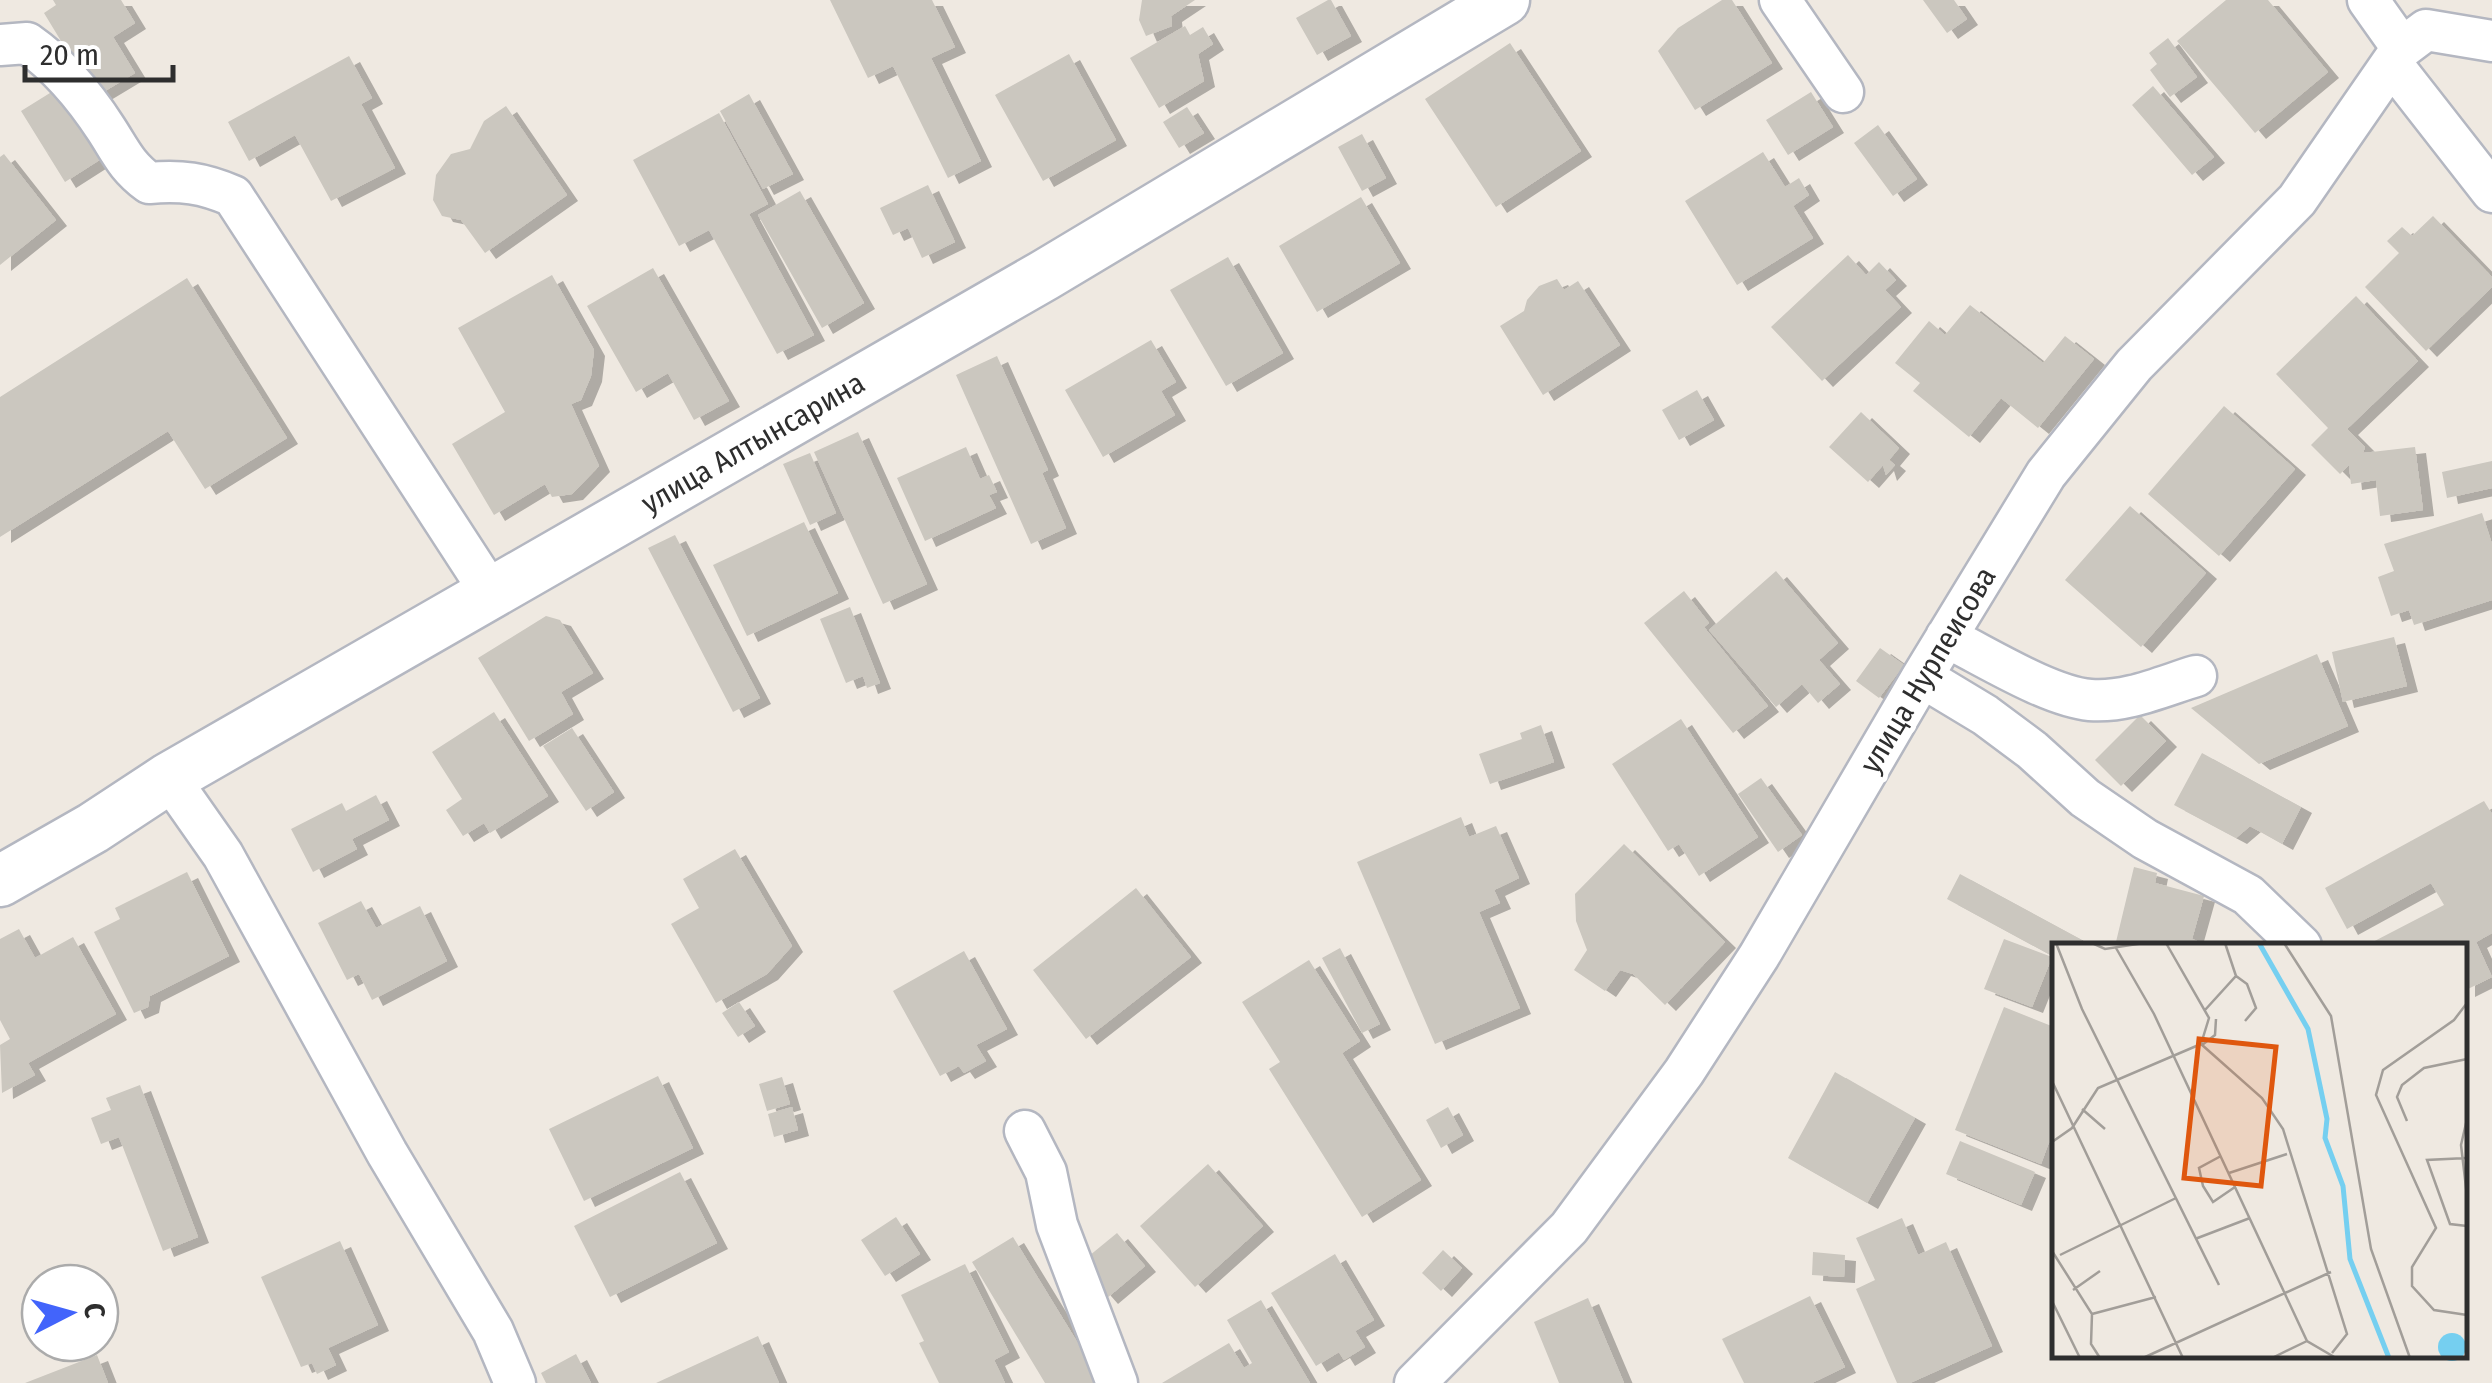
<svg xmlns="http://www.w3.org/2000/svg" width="2492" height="1383" font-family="'Fira Sans Condensed',sans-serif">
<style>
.building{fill:#cbc7bf;filter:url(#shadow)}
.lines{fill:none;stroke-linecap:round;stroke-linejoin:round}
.minor-casing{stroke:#b4b7c1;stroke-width:45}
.tertiary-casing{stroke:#b4b7c1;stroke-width:55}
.minor{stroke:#fff;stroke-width:40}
.tertiary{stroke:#fff;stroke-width:50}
.labels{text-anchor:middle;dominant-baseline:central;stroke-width:10;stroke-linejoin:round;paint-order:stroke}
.street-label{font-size:30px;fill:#2e2e2e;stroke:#fff}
.inset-river{fill:none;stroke:#75cff0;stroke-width:5}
.inset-road{fill:none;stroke:#a29e99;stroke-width:2.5}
.view{fill:#df570e;fill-opacity:0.15;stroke:#df570e;stroke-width:5}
.inset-edge{fill:none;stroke:#2e2e2e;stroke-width:5}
</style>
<defs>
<filter id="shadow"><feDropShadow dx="11" dy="6" stdDeviation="0" flood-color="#0004"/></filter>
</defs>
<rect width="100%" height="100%" fill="#efe9e1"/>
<path class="building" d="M53,0h68l14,23 -22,14 22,36 -40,24 -51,-84 12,-8z
M830,0h102l23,47 -24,11 50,103 -33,17 -55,-112 -25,12z
M1142,0h53l-24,16 1,10 -26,10 -7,-16z
M1328,0h3l20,36 -34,19 -21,-37z
M1722,0h10l40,63 -77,47 -37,-59 20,-23z
M1923,0h31l13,19 -20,14z
M2226,0h42l60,72 -73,61 -78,-92z
M1185,26l5,9 13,-8 10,17 -15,10 6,27 -45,27 -29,-50z
M2168,38l29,39 -27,20 -20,-27 7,-6 -8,-11z
M1510,43l71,108 -85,56 -71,-108z
M1069,54l47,86 -73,41 -48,-86z
M349,56l23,42 -11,6 34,64 -64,33 -36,-66 -46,26 -21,-39z
M2153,86l61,71 -22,18 -60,-70z
M58,88l43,71 -36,23 -44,-71z
M1811,92l22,35 -45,28 -22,-35z
M749,94l44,80 -30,15 -43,-78z
M506,106l61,89 -82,58 -24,-33 -19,-4 -9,-16 3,-25 15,-21 19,-5 14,-28z
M1187,107l17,26 -25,15 -16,-26z
M719,113l49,91 -19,10 65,121 -37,19 -68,-124 -30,16 -46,-86z
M1878,125l39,54 -24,17 -39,-53z
M1362,134l24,44 -24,13 -24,-44z
M1763,152l22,35 14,-9 10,17 -16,11 20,32 -76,47 -52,-84z
M4,154l52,66 -56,45v-108z
M928,185l27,57 -33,16 -14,-30 -15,7 -13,-27z
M800,191l64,112 -42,25 -64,-113z
M1361,197l39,66 -83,49 -38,-66z
M2433,216l59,61v10l-66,64 -61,-64 34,-34 -12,-12 15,-14 10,9z
M1848,255l18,20 13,-13 17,18 -11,10 16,17 -79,74 -51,-54z
M1228,257l55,96 -57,33 -56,-96z
M653,268l76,133 -35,19 -26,-47 -32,19 -49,-86z
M552,275l42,75 -3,26 -10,24 -10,4 28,62 -27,28 -20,3 -7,-13 -51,31 -42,-71 53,-32 -47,-84z
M187,278l100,160 -82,51 -37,-58 -168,106v-140z
M1557,279l7,11 14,-9 42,64 -77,50 -43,-69 24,-15 3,-11 12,-14z
M2356,296l62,65 -71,68 18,18 -2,6 52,-6 8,63 -43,6 -4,-36 -25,4 -2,-19 -9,9 -29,-29 17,-17 -52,-54z
M1970,305l73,58 22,-27 29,23 -56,69 -37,-30 -32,39 -56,-46 7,-8 -25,-20 34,-42 16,14z
M1151,340l25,42 -15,9 14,24 -72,42 -38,-67z
M997,356l51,114 -6,3 24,55 -35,16 -75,-169z
M1697,390l17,30 -35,20 -17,-30z
M2224,406l71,63 -76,87 -71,-62z
M1861,412l38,36 -10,12 6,5 -9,10 -3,-10 -15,17 -39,-35z
M858,432l69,152 -44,20 -69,-152z
M966,447l14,32 9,-4 8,17 -8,3 7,13 -71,33 -28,-63z
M810,453l26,60 -26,12 -27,-61z
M2492,461v27l-45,10 -5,-26z
M2130,506l76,67 -65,74 -76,-67z
M2482,513l10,31v56l-78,25 -5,-15 -18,6 -13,-39 16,-6 -10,-27z
M804,522l34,71 -91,43 -34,-71z
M675,535l85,163 -27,14 -85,-164z
M1776,571l62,72 -19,17 21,24 -22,19 -16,-19 -26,23 -67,-77z
M1684,591l25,32 -5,4 64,79 -35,27 -89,-110z
M850,607l30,76 -13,5 -4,-12 -17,7 -26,-64z
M546,616l14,4 33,53 -32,19 12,22 -44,27 -51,-83z
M2394,637l13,49 -64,16 -11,-50z
M1880,648l24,17 -25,33 -23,-17z
M2317,654l31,72 -89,38 -68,-56z
M494,712l54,84 -58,37 -6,-10 -21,13 -17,-26 16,-11 -30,-47z
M2140,715l26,26 -45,45 -26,-26z
M1681,719l77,118 -59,39 -20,-32 -11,7 -56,-87z
M1541,725l13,37 -64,22 -11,-30 43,-15 -2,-6z
M572,728l42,64 -28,19 -43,-65z
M2202,753l99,54 -19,37 -32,-18 -14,12 -62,-33z
M1761,778l41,57 -24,17 -40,-58z
M376,795l13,25 -37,19 5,10 -44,23 -22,-43 51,-26 4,8z
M2484,801l8,13v119l-16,9 16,35 -28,14v-45h-99l79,-41 -13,-22 -84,46 -22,-41z
M1461,817l8,20 27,-11 23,52 -25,12 6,13 -21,9 41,96 -85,36 -78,-182z
M1624,844l101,98 -60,63 -32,-31 -13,-4 -15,21 -31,-21 13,-20 -11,-29 -1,-27z
M735,849l57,97 -25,28 -51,29 -45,-79 28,-16 -16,-29z
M2134,867l23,6 -2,10 49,13 -12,43 18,7h-95z
M187,872l42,84 -79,40 -2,11 -14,6 -40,-81 26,-13 -5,-11z
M1960,874l122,66 -3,6h-25v11l-107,-58z
M1136,888l55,69 -105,82 -53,-69z
M361,901l15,27 44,-22 27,55 -75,39 -13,-26 -12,6 -29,-57z
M19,929l16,29 38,-21 43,77 -88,49 7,12 -33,18 -2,-48 10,-6 -10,-19v-81z
M2004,939l48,18 -20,50 -48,-18z
M1340,948l40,76 -18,9 -40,-75z
M964,951l43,78 -31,16 10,16 -22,12 -5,-7 -19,10 -47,-85z
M1309,960l51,81 -18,12 79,127 -59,37 -93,-148 11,-7 -38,-60z
M739,1002l16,24 -17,11 -16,-24z
M2004,1007l50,20v117l-5,-2 -8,22 -86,-34z
M1835,1072l80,46 -48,85 -79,-45z
M658,1076l35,72 -109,53 -35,-72z
M782,1077l8,27 -23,7 -8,-27z
M140,1085l58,152 -35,14 -44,-114 -18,7 -10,-26 20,-8 -5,-12z
M792,1107l6,23 -24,7 -6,-23z
M1448,1107l15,28 -22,13 -15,-28z
M1960,1141l75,31 -14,33 -75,-31z
M1208,1164l55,62 -68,61 -55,-61z
M680,1172l37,71 -107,54 -36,-71z
M896,1217l24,37 -35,22 -24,-36z
M1902,1218l16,37 28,-13 46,104 -82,37h-13l-41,-94 19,-9 -19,-42z
M1117,1233l28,33 -38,32 -29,-33z
M1013,1237l77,126v8l15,8 -3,4h-57l-73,-121z
M340,1241l38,84 -50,23 8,17 -19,9 -5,-11 -11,4 -40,-90z
M1443,1250l19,18 -21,23 -19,-18z
M1813,1252l32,3 -1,22 -32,-2z
M1335,1254l39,66 -19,11 10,16 -21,13 -5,-8 -23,14 -45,-73z
M965,1264l44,88 -15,8 11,23h-66l-20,-40 5,-2 -23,-46z
M1810,1296l35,71 -33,16h-68l-22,-44z
M1588,1298l36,85h-65l-25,-61z
M1261,1300l49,83h-148l67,-40 15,25 8,-5 -25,-43z
M758,1336l21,47h-123z
M576,1354l15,29h-45l-5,-10z
M97,1355l11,28h-83z"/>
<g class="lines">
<g class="minor-casing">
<path id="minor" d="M1780,0l63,92
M2368,0l34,48
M0,45l27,-2c33,23 57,52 79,86 15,23 20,37 43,54 32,-3 54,0 84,13l258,397
M2392,64l100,128
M1946,637c39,19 102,59 144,63 36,3 73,-14 106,-24
M1922,677l63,38 47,35 53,48 60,41 103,56 53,51
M169,778l54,77 164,298 106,178 22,52
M1025,1131l21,41 11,53 60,158
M1415,1383l154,-155 115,-156 75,-116 163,-279 124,-203 88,-109 163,-165 105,-152 24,-18 66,11"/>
</g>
<g class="tertiary-casing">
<path id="tertiary" d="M0,881l93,-53 76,-50 876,-503 459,-275"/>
</g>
<use href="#minor" class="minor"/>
<use href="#tertiary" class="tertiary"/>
</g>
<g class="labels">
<g class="street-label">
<text transform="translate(753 443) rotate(-30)">улица Алтынсарина</text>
<text transform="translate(1928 670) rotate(-59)">улица Нурпеисова</text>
</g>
</g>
<g transform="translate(2052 943)">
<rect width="415" height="415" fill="#efe9e1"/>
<path d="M386 404a14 14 0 1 1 28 0a14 14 0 1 1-28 0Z" fill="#75cff0"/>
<path class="inset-river" d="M207,0l49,86 19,90 -2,19 18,48 7,73 39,99"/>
<path class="inset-road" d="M4,0l26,66 137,276M40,0l13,6 39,-6M114,0l43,75 -8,26 61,54 21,31 64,205 -15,19M173,0l11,33M232,0l47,73 40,233 39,109M64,5l38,66 153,327 29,17M415,60l-13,17 -71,50 -7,25 60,133 -24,39v19l22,24 33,5M153,67l31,-34 11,8 9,24 -11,13M150,102l13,-10 1,-16M0,138l131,277M30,166l23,20M415,176l-6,26 6,51M355,178l-10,-24 5,-12 22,-17 43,-9M0,199l20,-14 26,-40 103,-44M169,213l-22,12 4,18 10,16 22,-15M415,215l-40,2 23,64 17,2M177,230l58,-19M143,296l55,-21M0,308l40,63 -1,30 9,14M8,312l116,-57M21,347l27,-19M0,358l28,57M40,371l64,-17M91,415l188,-86M220,415l35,-17"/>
<path class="view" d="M147,96l77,8 -15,139 -77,-8z"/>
<rect width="415" height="415" class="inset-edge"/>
</g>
<g transform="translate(70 1313) rotate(84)"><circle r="48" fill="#ffffff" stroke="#ababab" stroke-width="2.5"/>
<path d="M0-8L18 38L0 25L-18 38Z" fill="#4264fb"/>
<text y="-15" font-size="28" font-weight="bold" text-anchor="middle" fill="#2e2e2e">С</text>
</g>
<path d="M25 65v15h148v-15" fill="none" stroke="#2e2e2e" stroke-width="5"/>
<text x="40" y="65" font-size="30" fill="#2e2e2e" stroke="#ffffff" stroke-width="8" paint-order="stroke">20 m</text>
</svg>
